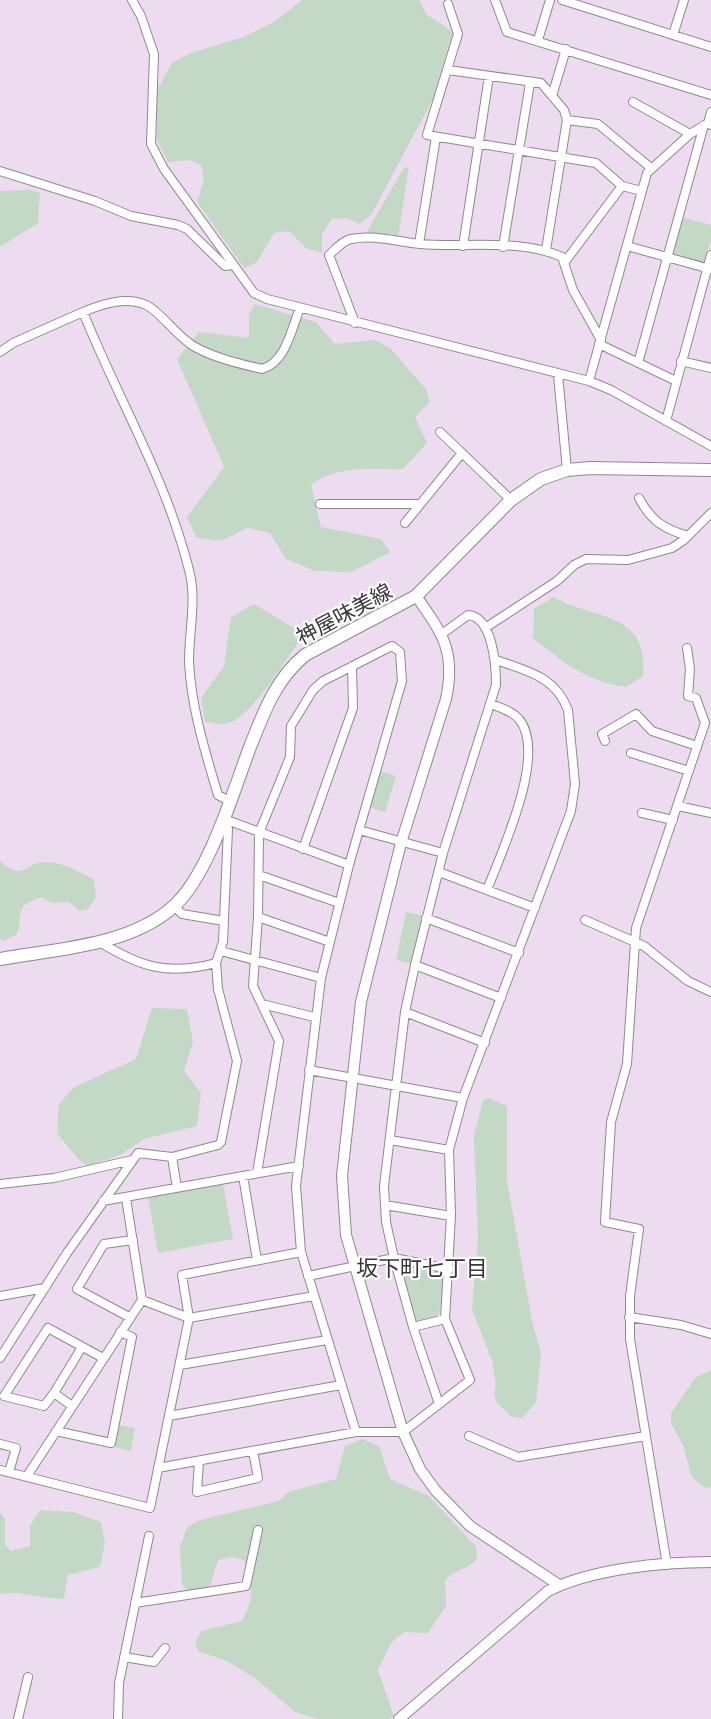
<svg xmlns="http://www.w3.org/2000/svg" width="711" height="1719" font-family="Raleway,'Noto Sans JP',sans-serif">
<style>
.green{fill:#c4d8c6}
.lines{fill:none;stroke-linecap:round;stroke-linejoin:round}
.minor-casing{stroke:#938495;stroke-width:10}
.tertiary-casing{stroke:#938495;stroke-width:12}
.secondary-casing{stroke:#938495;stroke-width:14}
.minor{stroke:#fff;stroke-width:8}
.tertiary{stroke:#fff;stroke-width:10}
.secondary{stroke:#fff;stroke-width:12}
.labels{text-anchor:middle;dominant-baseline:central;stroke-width:4.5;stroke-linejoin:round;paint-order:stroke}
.street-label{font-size:21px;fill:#3a333b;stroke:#fff}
.neighbourhood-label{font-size:22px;fill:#3a333b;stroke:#fff}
</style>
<rect width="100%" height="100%" fill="#eddcf0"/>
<path class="green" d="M302,0h117l7,14 27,18 -21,69 -61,114 -11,9 -13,-6 -15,1 -10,15v19l-16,-5 -17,-17 -15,2 -17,29 -13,6 -47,-66 7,-22 -3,-15 -11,-5 -22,2 -11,-22v-50l15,-27 18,-10 51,-15 33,-16z
M409,166l-11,72 -33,-3 38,-66z
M31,190l9,3 -2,30 -38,24v-56z
M681,217l30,8v16l-8,22 -30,-8z
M255,304l61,18 19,22 40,-4 15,8 36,41 4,13 -15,15 12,26 -24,26c-31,0 -66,-4 -92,16l10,42 60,12 9,13 -38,20 -37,-1 -29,-12 -16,-26 -22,-5 -28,13 -24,-4 -9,-20 37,-50 -47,-108 22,-27 50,6v-23z
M553,597c41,23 97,14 90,79l-17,11c-38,-5 -64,-25 -93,-49l1,-29z
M254,604l40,24 4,15c-14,19 -50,80 -74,81 -6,1 -13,-2 -19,-2l-4,-24 23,-32 7,-49z
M381,771l15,5 -11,36 -16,-5z
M0,861c23,21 25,2 44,1 18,0 35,9 50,18l2,17 -8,12 -9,2 -10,-9 -17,1 -10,-6c-30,10 -17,13 -25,37l-14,7 -3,-2z
M406,912l18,4 -12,48 -16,-4z
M152,1008l35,1 6,33 -9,29 17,22 -4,33 -53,13 -24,16 -33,11 -10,-8 -20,-25 2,-29 15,-17 62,-28z
M489,1098l18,8v74l25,141 9,32 -5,49 -14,16 -10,-1 -15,-14 -3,-9 2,-10 -4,-23 -20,-52 6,-70 -4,-103 9,-36z
M223,1184l10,55 -75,14 -10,-56z
M402,1264l41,7 2,3 -6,41 -22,8 -3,-1 -15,-56z
M711,1370v117l-6,1 -13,-11 -9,-32 -12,-22v-10l24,-35z
M118,1425l17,3 -4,23 -17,-4z
M362,1439l17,7 11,33 39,17 47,51 1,12c-11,11 -23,11 -32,22l1,25 -18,27 -24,-1 -13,11 -13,27 16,46 -5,3h-71l-23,-7 -39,-33 -29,-18 -29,-10 -3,-8 6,-12 41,-10c13,-25 11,-35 2,-61l-12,-3 -14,3 -8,26 -21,6 -7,-8 -2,-37 7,-20 13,-7 79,-19 9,-9 48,-13 9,-33z
M40,1510l33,2 28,10 4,21 -5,24 -32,8 -4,24c-22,0 -42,-9 -64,-5v-82l5,7v25l6,7 19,-5v-20z"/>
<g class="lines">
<g class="minor-casing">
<path id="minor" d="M132,0l9,16 13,38 -3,90 13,25 90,124 13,6 322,82 22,9 100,56
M495,0l12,32 204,63
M562,0l149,47
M448,4l10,30 -31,101 169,28 26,23 20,5
M673,35l11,-35
M538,40l12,-40
M448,70l93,13 23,27 3,10 31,4 53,44
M552,96l14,-47
M633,102l57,32
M708,123l3,-11
M0,171l95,30 36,15 47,9 9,4 38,37 8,-1
M419,244l17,-107
M463,246l26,-170
M627,246l83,23
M503,247l27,-164
M546,250l21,-130
M564,263l58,-77
M83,312c19,-8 43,-16 63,-7 14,6 32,33 49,42 20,11 45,17 67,22 24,-7 29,-39 38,-61
M355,323l-26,-68c7,-6 13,-14 22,-16 23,-5 47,3 69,5 45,4 100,-6 142,13l11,33 28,50
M599,344l77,37
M0,352l13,-9 70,-31c35,87 83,166 106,258 8,29 0,61 0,91 2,46 16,90 29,134l11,6
M681,361l30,7
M638,363l66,-238
M558,375l9,95
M589,381l58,-208 43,-39 18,-11 3,2
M666,421l45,-166
M440,432l71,68
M639,498c12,23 25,31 49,38
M320,504h100
M405,523l57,-70
M485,628l72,-47 17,-16 12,-6 42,1 44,-12 12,-8 27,-27
M605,741l-3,-7 34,-20 16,17 45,15
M631,753l58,18
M678,806l33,7
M642,813l31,7
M359,830l84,23
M303,849l50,-141 -1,-42
M439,872l96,36
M259,875l80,28
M487,890c14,-37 61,-136 32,-171 -7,-8 -18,-11 -28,-15
M174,906l8,8 42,7
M258,917l72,25
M426,918l93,35
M585,920l59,26 44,35 23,11
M98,941c42,26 69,35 118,22
M221,951l100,27
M415,965l86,33
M262,1004l52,13
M405,1012l80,31
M309,1070l154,28
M390,1140l59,10
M172,1157l5,31
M257,1173l22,-132 -26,-55 5,-69 1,-84 31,-76 1,-31 22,-36 10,-9 69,-35 8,6 2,29 -53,184 -28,113 -25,208 5,66 55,180
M243,1176l14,84
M0,1184l54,-6 78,-18
M126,1198l16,102 47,18 125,-22
M103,1201l196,-35
M385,1205l66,11
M308,1276l86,-18 55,11
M0,1296l45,-8
M129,1317l-52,-28 27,-45 29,-4
M629,1317l52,8 30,9
M413,1327l32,-8
M0,1358l67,-105 71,-100 34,4 46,-12 3,-3 16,-81 -19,-72 -2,-26 7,-21 5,-113 -4,-10 125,46
M180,1365l147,-25
M54,1393l28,-46
M439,1404l-26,-77 -19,-69 -8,-36 -2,-36 21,-174 10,-47 28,-112 53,-168c0,-19 -3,-68 -28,-70l-26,19
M72,1406l-18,-13 -10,13 -40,-10 44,-68 55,30
M169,1416l172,-31
M56,1431l55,12 21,-106 -12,-5
M469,1436l49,21 128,-21
M0,1444l16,4 -7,24
M199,1461l-2,31 61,-14 -5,-27
M158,1468l198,-36h47l67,-52 -25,-61 6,-103 -2,-66 14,-52 108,-287 4,-27 -7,-74c-13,-34 -41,-39 -72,-50
M0,1470l150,38 39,-190 -7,-43 119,-23
M27,1476l115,-176
M667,1565l-37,-226v-43l9,-67 -34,-7 6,-100 16,-58 9,-136 69,-205 -9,-25 -8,-2 2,-27 -3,-21
M135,1603l111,-17 12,-56
M124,1657l30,5 11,-14
M18,1719l10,-42
M118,1719l1,-36 30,-147"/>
</g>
<g class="tertiary-casing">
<path id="tertiary" d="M416,596c27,38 40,56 30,103l-45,144 -40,159 -19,174 4,59 57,197 17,37 16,22 34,35 89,59
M399,1719l149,-128c43,-22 114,-29 163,-29"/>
</g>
<g class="secondary-casing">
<path id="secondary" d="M0,959c56,-10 129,-13 173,-52 36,-32 60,-115 77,-160 14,-35 25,-67 55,-92l111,-59 95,-96 30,-21 26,-9 23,-2 121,2"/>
</g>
<use href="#minor" class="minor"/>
<use href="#tertiary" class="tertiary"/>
<use href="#secondary" class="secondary"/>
</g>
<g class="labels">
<g class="street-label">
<text transform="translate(344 614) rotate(-28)">神屋味美線</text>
</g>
<g class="neighbourhood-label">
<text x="422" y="1268">坂下町七丁目</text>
</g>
</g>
</svg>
